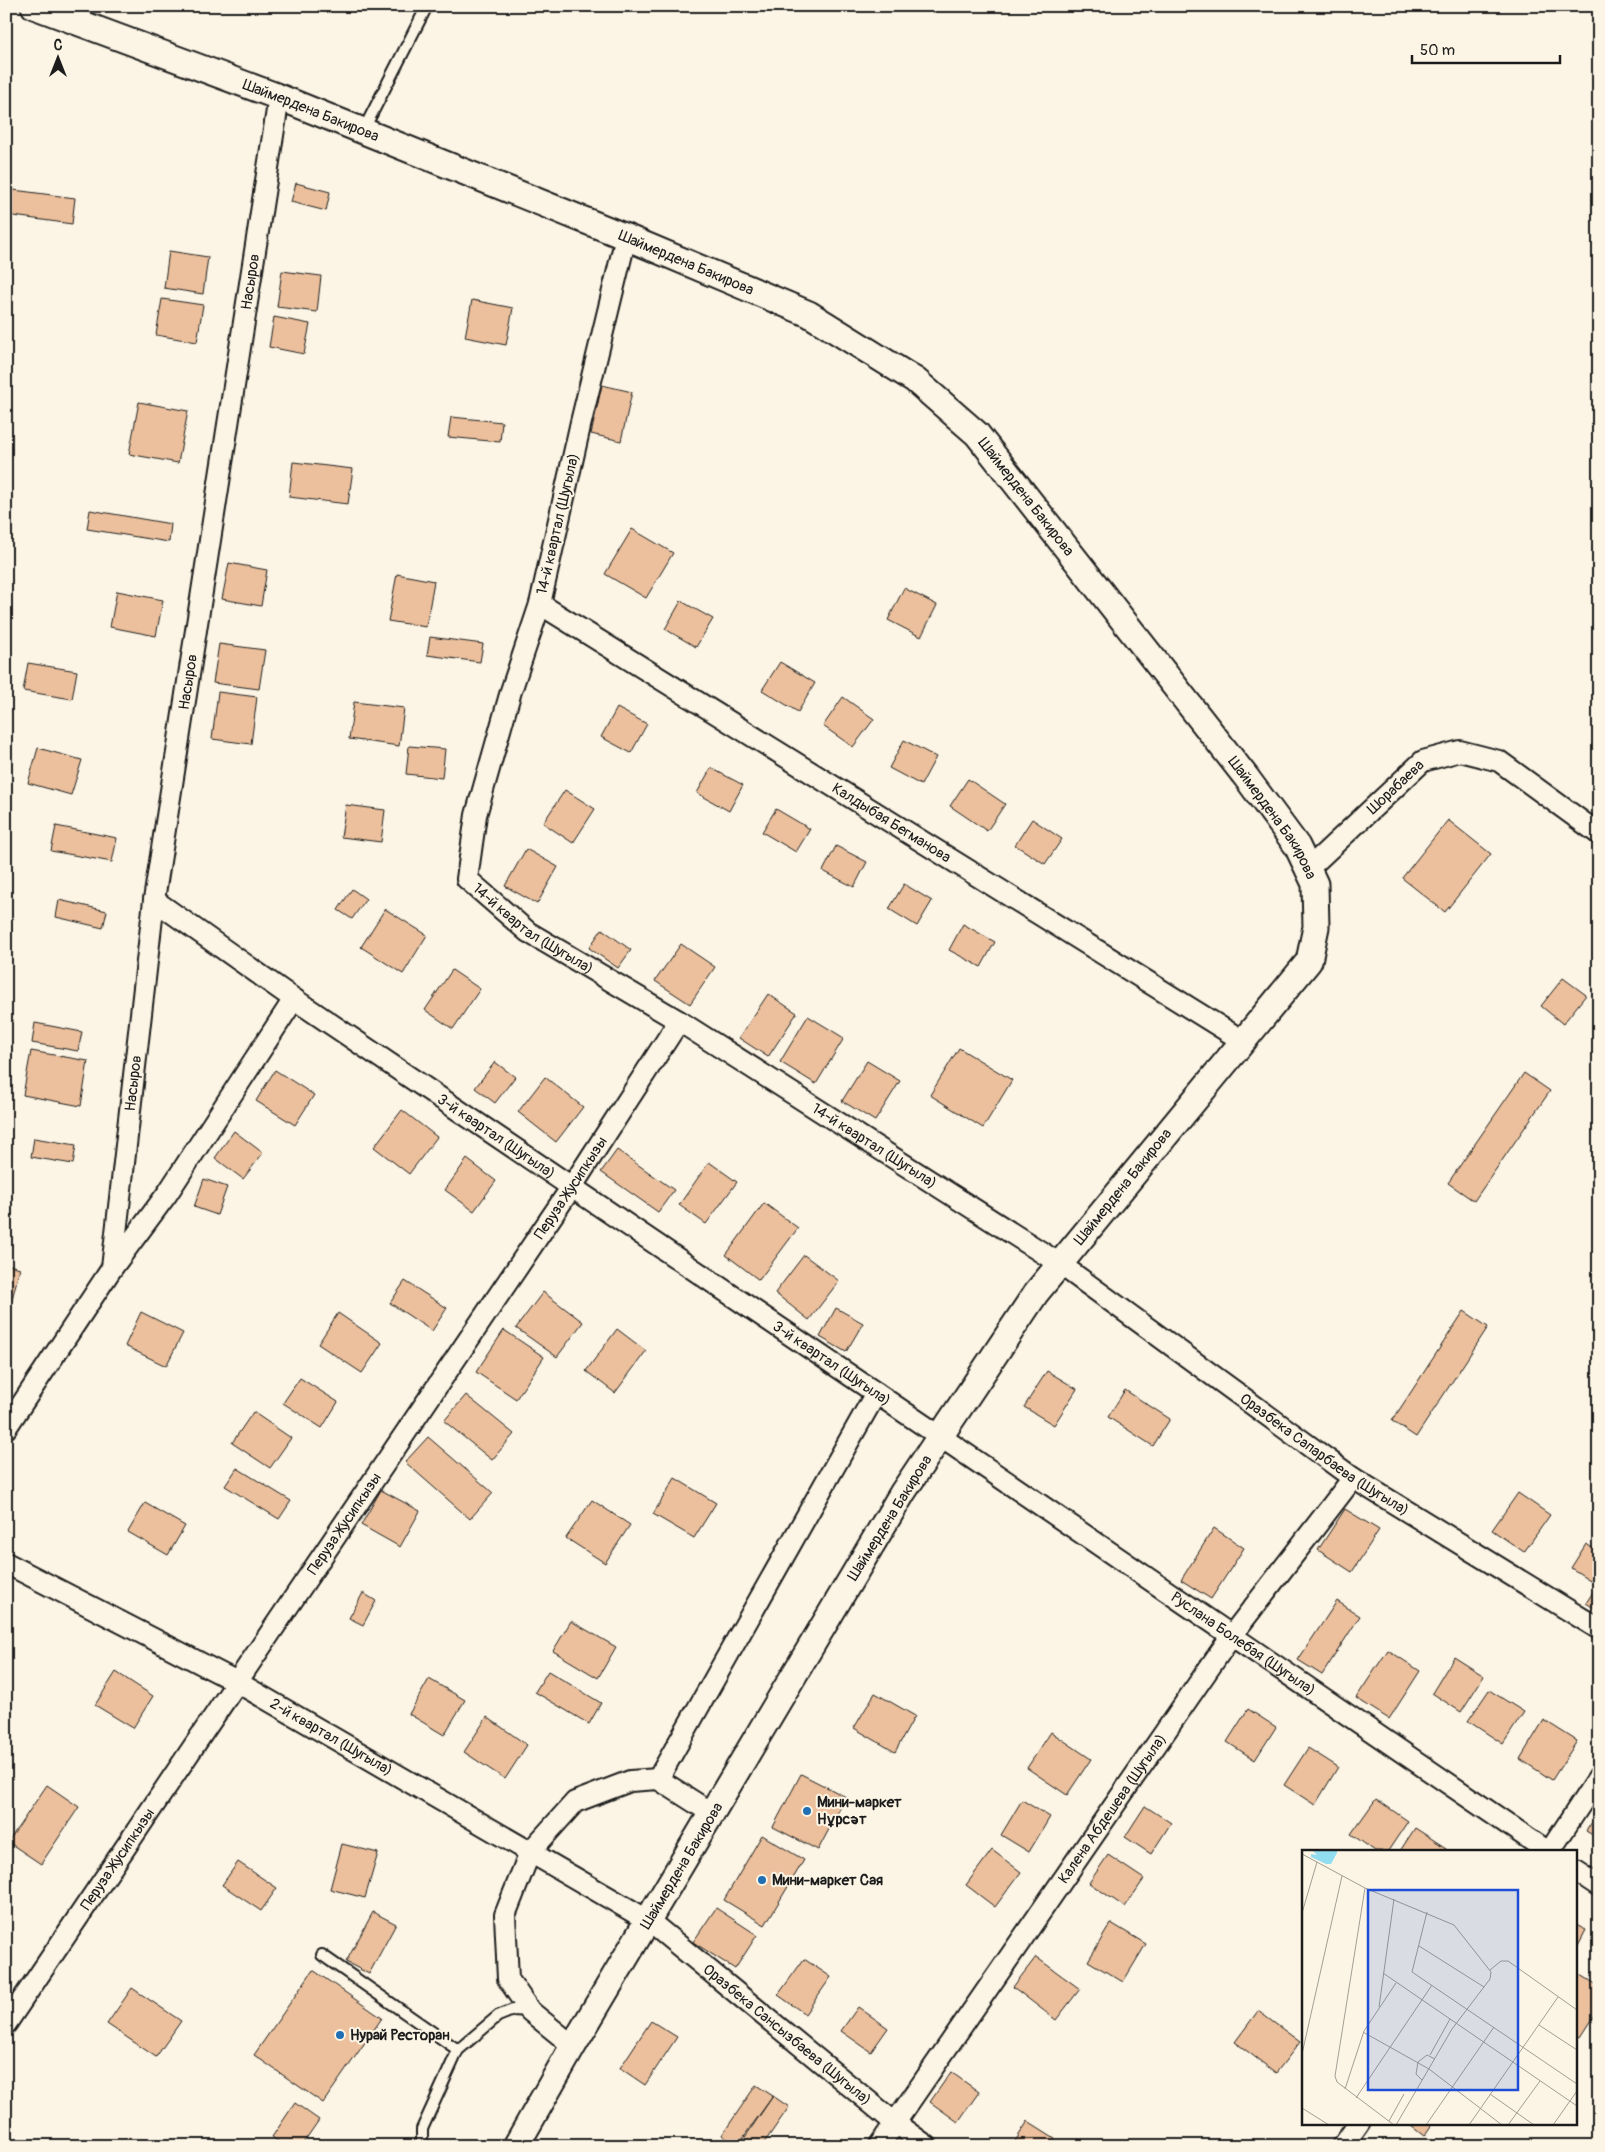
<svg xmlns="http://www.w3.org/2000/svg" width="1605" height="2152" font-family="Pangolin,sans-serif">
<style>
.building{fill:#ecc09c;stroke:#1c1c1c}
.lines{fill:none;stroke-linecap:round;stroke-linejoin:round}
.service-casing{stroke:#1c1c1c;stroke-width:14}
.minor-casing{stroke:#1c1c1c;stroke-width:24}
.tertiary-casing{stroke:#1c1c1c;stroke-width:29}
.service{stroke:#fcf5e5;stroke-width:10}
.minor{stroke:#fcf5e5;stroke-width:20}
.tertiary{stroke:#fcf5e5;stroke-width:25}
.poi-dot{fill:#1f6fb2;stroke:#fcf5e5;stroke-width:2}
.labels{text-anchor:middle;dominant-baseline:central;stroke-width:4;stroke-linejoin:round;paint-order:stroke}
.street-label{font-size:15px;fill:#1c1c1c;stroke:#fcf5e5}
.poi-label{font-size:15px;font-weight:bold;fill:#1c1c1c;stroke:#fcf5e5;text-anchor:start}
.inset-road{fill:none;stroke:#a29e95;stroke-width:1}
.view{fill:#1d4ed8;fill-opacity:0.15;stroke:#1d4ed8;stroke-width:2.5}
.inset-edge{fill:none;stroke:#1c1c1c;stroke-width:2.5}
</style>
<rect width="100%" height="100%" fill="#fcf5e5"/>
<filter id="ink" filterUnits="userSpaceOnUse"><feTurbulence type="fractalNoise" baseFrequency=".02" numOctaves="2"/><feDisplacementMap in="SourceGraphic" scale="10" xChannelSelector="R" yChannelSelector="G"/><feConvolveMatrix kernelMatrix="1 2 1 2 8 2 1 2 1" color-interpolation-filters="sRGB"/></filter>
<g filter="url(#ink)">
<path class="building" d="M296,183l34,9 -4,19 -35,-9z
M6,189l69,9 -3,26 -66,-9z
M169,251l39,6 -5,37 -39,-6z
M282,271l39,5 -4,36 -40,-5z
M162,299l41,6 -6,37 -41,-7z
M472,300l41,8 -7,37 -41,-8z
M274,317l36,7 -6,30 -35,-7z
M602,385l30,7 -11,49 -30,-7z
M139,402l49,9 -10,52 -49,-9z
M451,417l51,5 -2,20 -52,-5z
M293,462l60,7 -5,35 -59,-7z
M90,510l81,14 -2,18 -82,-13z
M632,529l41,24 -27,45 -41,-24z
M229,563l38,7 -6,36 -39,-7z
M397,574l37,7 -8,46 -38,-6z
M904,588l33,17 -16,32 -33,-17z
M117,591l46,9 -7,36 -46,-9z
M681,601l32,18 -17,28 -31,-18z
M430,637l53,7 -3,18 -53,-7z
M219,644l46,6 -6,39 -46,-6z
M780,662l35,21 -17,29 -36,-22z
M28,663l49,8 -5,28 -49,-8z
M218,692l39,5 -6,47 -39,-5z
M843,697l31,22 -21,28 -30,-21z
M354,702l50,6 -5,38 -50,-7z
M617,708l30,16 -16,29 -30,-16z
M904,740l32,17 -15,28 -32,-17z
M409,746l36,3 -3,29 -36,-4z
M38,748l44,12 -11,35 -43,-12z
M711,768l32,17 -14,26 -32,-18z
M968,779l37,25 -18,27 -37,-25z
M565,790l30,19 -22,34 -30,-20z
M346,805l39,5 -4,32 -40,-5z
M776,809l34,20 -14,23 -34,-20z
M1032,819l30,20 -17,25 -30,-19z
M1448,820l43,34 -46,58 -43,-34z
M56,826l61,12 -5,24 -61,-11z
M836,846l31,16 -13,25 -31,-16z
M526,849l32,18 -21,37 -32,-18z
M904,884l28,17 -15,25 -28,-17z
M352,889l14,10 -14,20 -14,-9z
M59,900l48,11 -4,17 -47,-11z
M385,909l42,26 -24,39 -42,-27z
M963,924l32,18 -14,25 -32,-17z
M602,929l29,21 -13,18 -29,-20z
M681,944l34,23 -25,37 -35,-23z
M452,970l28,19 -27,40 -28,-19z
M1563,978l23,17 -23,29 -22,-18z
M768,994l29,19 -29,44 -29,-19z
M808,1016l36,22 -28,46 -36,-22z
M35,1023l47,9 -4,19 -46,-8z
M959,1048l53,32 -29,48 -53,-33z
M31,1051l57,10 -7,45 -58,-11z
M867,1061l33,20 -25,40 -33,-20z
M495,1062l20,15 -20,26 -20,-15z
M275,1070l39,25 -19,30 -39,-24z
M1524,1073l26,18 -76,110 -26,-18z
M545,1077l38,30 -27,35 -38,-30z
M402,1110l35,27 -28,37 -35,-27z
M234,1131l29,22 -20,26 -28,-21z
M34,1138l42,7 -3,19 -42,-7z
M617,1150l57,40 -16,22 -57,-40z
M467,1159l29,22 -22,30 -29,-21z
M709,1162l28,20 -31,42 -27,-19z
M204,1179l23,8 -10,28 -23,-8z
M764,1203l34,25 -39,52 -33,-25z
M804,1255l35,26 -30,39 -34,-27z
M6,1264l14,4 -11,43 -3,-1z
M405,1281l42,27 -15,23 -42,-28z
M543,1292l40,30 -26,35 -41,-29z
M836,1308l27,15 -17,29 -26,-15z
M1464,1311l24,16 -72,110 -24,-16z
M141,1312l42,21 -17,33 -41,-20z
M338,1313l44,30 -20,30 -44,-29z
M617,1329l29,22 -31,42 -29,-22z
M504,1330l40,27 -28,42 -40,-27z
M1047,1371l30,18 -23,36 -30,-18z
M300,1378l38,24 -16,26 -39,-25z
M1125,1390l45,29 -17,27 -45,-29z
M466,1395l48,39 -22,26 -48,-39z
M253,1412l38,26 -21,30 -38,-25z
M428,1437l65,56 -23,26 -65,-57z
M237,1468l54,33 -12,18 -54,-33z
M675,1478l41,25 -22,35 -41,-24z
M381,1490l39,21 -20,36 -39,-22z
M1518,1493l32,22 -26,37 -32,-22z
M592,1500l38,25 -25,38 -39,-25z
M145,1503l40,23 -17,29 -40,-23z
M1345,1509l34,21 -27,42 -34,-22z
M1214,1528l30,20 -33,51 -30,-19z
M1586,1544l13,8v16l-9,12 -19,-12z
M1599,1583v28l-13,-8z
M363,1593l13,8 -13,24 -14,-7z
M1337,1601l23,15 -38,59 -24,-15z
M571,1621l45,26 -18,31 -45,-27z
M1388,1650l32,21 -31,48 -33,-21z
M1454,1657l30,19 -23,36 -29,-19z
M548,1671l53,32 -12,21 -54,-32z
M116,1672l37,24 -20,32 -38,-23z
M429,1679l36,21 -21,35 -35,-21z
M1489,1690l35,22 -21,32 -35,-23z
M875,1693l40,23 -20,36 -41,-24z
M1248,1709l28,18 -21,33 -28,-18z
M487,1717l40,28 -22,34 -41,-27z
M1544,1720l33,21 -25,39 -32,-21z
M1051,1732l40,27 -24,36 -40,-27z
M1308,1748l30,19 -23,38 -31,-20z
M801,1774l45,23 -28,53 -45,-23z
M47,1785l32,22 -38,57 -33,-22z
M1376,1799l32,22 -20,30h-13l-24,-17z
M1022,1800l28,17 -21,35 -28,-17z
M1145,1806l26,17 -20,31 -26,-17z
M1599,1812v27l-13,-8z
M1415,1828l31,20 -2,3h-44z
M762,1835l42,25 -39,65 -41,-25z
M342,1844l36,9 -13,45 -35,-9z
M992,1850l29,22 -26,35 -29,-22z
M1108,1855l36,24 -19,28 -36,-24z
M238,1862l39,26 -16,23 -39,-26z
M716,1908l41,27 -22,34 -42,-27z
M373,1912l23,12 -27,50 -23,-12z
M1111,1923l35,21 -23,38 -35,-21z
M1576,1925l10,5 -10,19z
M1036,1957l44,32 -24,31 -43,-33z
M804,1959l27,18 -26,37 -27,-19z
M313,1970l69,48 -59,85 -69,-48z
M1576,1972l23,14v23l-18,28 -5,-3z
M132,1988l49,33 -25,36 -49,-33z
M858,2007l30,21 -17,24 -30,-21z
M1258,2011l42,31 -24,31 -41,-31z
M651,2021l26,16 -32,48 -25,-17z
M951,2072l28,20 -21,30 -28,-20z
M756,2085l17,11 -36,50 -15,-11z
M773,2096l16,11 -27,39h-23z
M295,2103l24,17 -18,26h-16l-13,-9z
M1028,2121l27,17 -5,8h-38z
M1407,2123h26l-9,13z"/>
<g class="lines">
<g class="service-casing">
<path id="service" d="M363,131l64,-125
M322,1955l136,95 -36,79v17
M458,2050l40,-34 15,-6 16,1"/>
</g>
<g class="minor-casing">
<g id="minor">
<path id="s1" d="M626,237l-45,185 -41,182 -29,87 -35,124 -9,64 61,53 151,89 381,243 293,214 246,151"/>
<path id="s2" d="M540,604l703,437"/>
<path id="s3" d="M1308,869l115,-108 37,-10 39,10 100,73"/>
<path id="s4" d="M154,900l140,99 647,438 606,414"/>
<path id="s5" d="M112,1268l42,-368 125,-803"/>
<path d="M6,1428l106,-160 55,-74 127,-195"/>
<path id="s6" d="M6,1563l231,119 412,239 246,202 32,23"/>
<path d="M658,1779l218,-386"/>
<path d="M1550,1851l49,-75"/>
<path d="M1576,1871l23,15"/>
<path id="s7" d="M6,2024l565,-836 108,-167"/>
<path d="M573,2046l-43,-35 -22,-32 -3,-64 25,-63 45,-50 55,-21 28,-2 55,35"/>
<path id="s8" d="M879,2146l353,-511 121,-157"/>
<path d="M1343,2146l16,-23"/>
</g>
</g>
<g class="tertiary-casing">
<g id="tertiary">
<path id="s9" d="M34,6l245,91 347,140 183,77 106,66 62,54 269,343 51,69 18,38 1,43 -7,34 -273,332 -133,199 -330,554 -57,100"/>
</g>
</g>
<use href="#service" class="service"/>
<use href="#minor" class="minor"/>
<use href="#tertiary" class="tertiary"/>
</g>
</g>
<g class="poi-dot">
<circle cx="807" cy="1811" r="5"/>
<circle cx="762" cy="1880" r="5"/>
<circle cx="340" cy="2035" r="5"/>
</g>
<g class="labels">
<g class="street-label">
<text stroke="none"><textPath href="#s9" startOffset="296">Шаймердена Бакирова</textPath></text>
<text stroke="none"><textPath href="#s9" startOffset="701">Шаймердена Бакирова</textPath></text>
<text stroke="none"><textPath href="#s5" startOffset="996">Насыров</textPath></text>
<text stroke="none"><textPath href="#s9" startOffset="1121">Шаймердена Бакирова</textPath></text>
<text transform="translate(558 524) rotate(-77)">14-й квартал (Шугыла)</text>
<text stroke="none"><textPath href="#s5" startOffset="591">Насыров</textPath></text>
<text stroke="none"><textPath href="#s3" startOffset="120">Шорабаева</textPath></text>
<text stroke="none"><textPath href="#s9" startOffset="1526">Шаймердена Бакирова</textPath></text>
<text stroke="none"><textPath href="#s2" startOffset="414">Калдыбая Бегманова</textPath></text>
<text stroke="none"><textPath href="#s1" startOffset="745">14-й квартал (Шугыла)</textPath></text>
<text stroke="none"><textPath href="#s5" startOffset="186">Насыров</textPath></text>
<text stroke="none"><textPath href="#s4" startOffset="416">3-й квартал (Шугыла)</textPath></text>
<text stroke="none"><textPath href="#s1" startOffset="1150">14-й квартал (Шугыла)</textPath></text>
<text transform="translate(1123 1187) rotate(-51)">Шаймердена Бакирова</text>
<text stroke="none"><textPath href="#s7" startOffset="1009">Перуза Жусипкызы</textPath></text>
<text stroke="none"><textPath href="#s4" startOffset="821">3-й квартал (Шугыла)</textPath></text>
<text stroke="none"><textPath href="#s1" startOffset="1696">Оразбека Сапарбаева (Шугыла)</textPath></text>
<text transform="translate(890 1518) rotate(-58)">Шаймердена Бакирова</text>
<text stroke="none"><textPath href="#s7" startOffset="604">Перуза Жусипкызы</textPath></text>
<text stroke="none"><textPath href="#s4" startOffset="1319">Руслана Болебая (Шугыла)</textPath></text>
<text stroke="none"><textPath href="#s6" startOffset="369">2-й квартал (Шугыла)</textPath></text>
<text stroke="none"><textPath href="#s8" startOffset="410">Калена Абдешева (Шугыла)</textPath></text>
<text stroke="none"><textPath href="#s7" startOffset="199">Перуза Жусипкызы</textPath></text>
<text transform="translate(682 1866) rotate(-59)">Шаймердена Бакирова</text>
<text stroke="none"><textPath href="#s6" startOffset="915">Оразбека Сансызбаева (Шугыла)</textPath></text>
</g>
<g class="poi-label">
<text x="817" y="1802">Мини-маркет<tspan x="817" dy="17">Нұрсәт</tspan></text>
<text x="772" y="1880">Мини-маркет Сая</text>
<text x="350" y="2035">Нурай Ресторан</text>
</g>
</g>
<g transform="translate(1302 1850)">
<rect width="275" height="275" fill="#fcf5e5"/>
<path d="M10,0h25v3l-6,11h-5l-15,-7v-3l6,1z" fill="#91def1"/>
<path class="inset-road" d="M0,4l63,34 89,37 37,47 -1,7 -38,50 -56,96M63,38l-30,188 2,6 57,43M125,62l-15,60 165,112M0,63l15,-51M117,96l65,41M188,120l11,-9h7l69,49M81,123l194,133M77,157l15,-108M237,175l38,25M61,182l66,37 73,56M0,204l40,-178M128,205l20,-36M120,230l-6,-6 2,-12 9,-7 8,4M43,239l19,-58 32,-48M188,244l44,31M54,248l76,-113M0,258l27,17M87,271l15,-27M124,275l68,-98M167,275l89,-128M206,275l32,-44M251,275l24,-34"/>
<path class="view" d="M66,40h150v200h-150z"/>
<rect width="275" height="275" class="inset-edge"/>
</g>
<rect width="1605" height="2152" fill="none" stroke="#fcf5e5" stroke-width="25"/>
<rect x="12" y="12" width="1580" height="2127" fill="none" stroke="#1c1c1c" stroke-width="2" filter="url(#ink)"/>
<g transform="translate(58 58)" stroke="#fcf5e5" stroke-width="4" paint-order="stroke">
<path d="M0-4L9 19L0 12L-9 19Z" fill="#1c1c1c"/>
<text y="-8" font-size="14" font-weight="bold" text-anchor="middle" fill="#1c1c1c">С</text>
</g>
<path d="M1412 55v8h148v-8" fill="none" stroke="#1c1c1c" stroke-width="2.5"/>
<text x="1420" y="55" font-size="15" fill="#1c1c1c" stroke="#fcf5e5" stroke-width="4" paint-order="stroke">50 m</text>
</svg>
